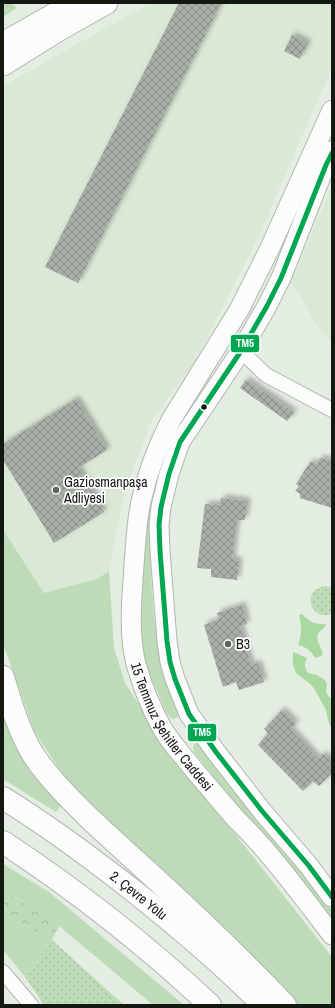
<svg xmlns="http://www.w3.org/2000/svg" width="335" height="1008" font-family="'Archivo Narrow',sans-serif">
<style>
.built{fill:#dae9d6}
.grass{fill:#bedbb8}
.forest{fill:url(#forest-crowns)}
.park{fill:url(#park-dots)}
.water{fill:#a9d8a0}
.building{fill:url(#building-cross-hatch);filter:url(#shadow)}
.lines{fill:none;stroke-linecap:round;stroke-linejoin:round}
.minor-casing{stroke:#b0b7ae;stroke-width:16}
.secondary-casing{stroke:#b0b7ae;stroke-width:21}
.primary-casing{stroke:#b0b7ae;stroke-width:23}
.motorway-casing{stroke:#b0b7ae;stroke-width:24}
.minor{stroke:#fbfcfb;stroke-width:14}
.secondary{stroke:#fbfcfb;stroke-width:19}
.primary{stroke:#fbfcfb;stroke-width:21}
.motorway{stroke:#fbfcfb;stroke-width:22}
.bus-1-casing{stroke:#fff;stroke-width:8}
.bus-1{stroke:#00a651;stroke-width:5}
.bus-dot{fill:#131811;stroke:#fff;stroke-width:1.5}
.poi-dot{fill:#5c635a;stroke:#fff;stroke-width:1.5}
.labels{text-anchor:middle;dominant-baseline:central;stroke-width:3.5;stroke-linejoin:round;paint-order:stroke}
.poi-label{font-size:14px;fill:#131811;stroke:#fff;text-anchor:start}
.street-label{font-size:14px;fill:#131811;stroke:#fff}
.line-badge{stroke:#fff;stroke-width:1.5}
.badge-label{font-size:11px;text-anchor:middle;font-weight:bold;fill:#fff}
</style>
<defs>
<pattern id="forest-crowns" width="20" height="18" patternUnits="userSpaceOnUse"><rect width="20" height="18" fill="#bedbb8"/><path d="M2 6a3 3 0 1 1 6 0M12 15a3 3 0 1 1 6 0" fill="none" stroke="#a2bb9d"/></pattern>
<pattern id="park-dots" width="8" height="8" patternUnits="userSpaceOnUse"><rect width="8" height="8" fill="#bedbb8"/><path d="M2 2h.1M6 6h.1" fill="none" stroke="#a2bb9d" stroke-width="1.8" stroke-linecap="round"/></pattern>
<pattern id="building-cross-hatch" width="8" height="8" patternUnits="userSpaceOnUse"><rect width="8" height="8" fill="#a8afa7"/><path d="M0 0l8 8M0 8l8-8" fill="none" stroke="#888d87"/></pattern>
<filter id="shadow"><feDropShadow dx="3.5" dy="-3.5" stdDeviation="2" flood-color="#0004"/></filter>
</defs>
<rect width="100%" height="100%" fill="#e4ede2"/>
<path class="built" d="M153,3h179v65l-73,167 -64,127 -43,58 -27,69 -16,82 -12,8 -53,14 -41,-63v-444l138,-78z
M332,186v157l-19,-23 -11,-22 -11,-16z"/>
<path class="grass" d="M146,518h3c1,49 3,98 12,146 1,8 4,16 7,24 3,7 13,20 11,28l-5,3c-7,-1 -10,-13 -13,-19 -6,-14 -13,-29 -17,-44 -3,-15 -3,-33 -2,-49 0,-30 2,-59 4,-89z
M3,530l41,63 53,-14 12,-8 5,77 11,35 37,58 170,216v48h-35l-39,-44 -137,-128 -53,-51 -34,-51 -31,-88z
M3,716l5,11 54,77 -6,8 -53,-33z
M199,742l92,115 41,54v13c-27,-38 -53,-79 -88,-110l-50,-62 -1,-5 1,-3z
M3,864l46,28 135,113h-31l-94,-79 -56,-37z
M3,914l49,26 -26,38 -23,-28z"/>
<path class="forest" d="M3,3h8l6,5 -14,9z
M3,889l56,37 -7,14 -49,-26z"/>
<path class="park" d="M326,586l6,2v26c-23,8 -31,-26 -6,-28z
M52,940l72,65h-80l-18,-27z"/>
<path class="water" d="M302,614c9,9 12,10 24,10 -1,4 -4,5 -7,8 -5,6 2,15 4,22l-2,2 -6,2c-4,-8 -9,-11 -17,-13 4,-11 4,-18 1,-30z
M293,652l14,6c-3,6 -3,9 1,15l9,2 8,5 2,5 -1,7 3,5 3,1v32l-4,-10 -2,-10 -12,-22 -5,-5 -13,-10 -3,-8z"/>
<path class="building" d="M179,3h42l-8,17 -135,263 -33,-16z
M292,35l16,8 -8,16 -16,-8z
M246,380l28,19 20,14 -7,8 -47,-33z
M76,399l31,51 -29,18 26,44 -50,31 -51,-83v-16z
M320,458l12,3v47l-32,-10v-4l-5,-3 4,-5 -3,-2 14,-22 7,2z
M221,498l26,3 -2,19h-8l-5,39 7,2 -2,19 -26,-3v-8l-14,-1 8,-64 15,1z
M242,605l5,19 -7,2 11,39 7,-2 6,19 -25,8 -3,-8 -13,5 -19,-62 15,-6 -2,-6z
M282,710l14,14 -6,5 28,30 5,-5 9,8v11l-13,13 -6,-5 -10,10 -45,-46 10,-12 -4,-4z"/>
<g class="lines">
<g class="minor-casing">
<path id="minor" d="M241,351l25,24 17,9 49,26
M3,972l28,33"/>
</g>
<g class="secondary-casing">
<g id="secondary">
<path id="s1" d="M332,110l-63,140 -30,60 -68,110c-11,22 -21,45 -27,70 -7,23 -8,50 -10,75 -2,32 -6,67 2,99 6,21 15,44 26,64 9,15 22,29 33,43 14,16 27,32 41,48 8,8 16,16 23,24 26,29 49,61 73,92"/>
<path d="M331,151l-50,127 -14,28 -26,45 -61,91 -11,32 -8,33 -2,18 1,26 7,90 3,21 5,17 14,35 27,38 46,59 47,55 23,31"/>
</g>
</g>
<g class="primary-casing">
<path id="primary" d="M3,43l70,-40
M3,65l58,-36 46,-26
M326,165l6,-12"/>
</g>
<g class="motorway-casing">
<g id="motorway">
<path d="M3,677c8,27 16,55 31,79 15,22 33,40 52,59 20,19 41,38 62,57 47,43 93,87 137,133"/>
<path id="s2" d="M3,798c47,29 90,61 133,95 44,35 88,72 127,112"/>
<path d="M3,842c73,48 143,103 207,163"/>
</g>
</g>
<use href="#minor" class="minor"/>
<use href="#secondary" class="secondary"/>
<use href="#primary" class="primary"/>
<use href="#motorway" class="motorway"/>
<g class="bus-1-casing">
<path id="bus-1" d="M332,153l-6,12 -45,113 -14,28 -26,45 -61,91 -11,32 -8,33 -2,18 1,26 7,90 3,21 5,17 14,35 27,38 46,59 47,55 23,31"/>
</g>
<use href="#bus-1" class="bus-1"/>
</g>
<circle class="bus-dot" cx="204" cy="407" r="3.5"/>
<g class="poi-dot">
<circle cx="56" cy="490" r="4"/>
<circle cx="228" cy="644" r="4"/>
</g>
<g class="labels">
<g class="poi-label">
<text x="64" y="482">Gaziosmanpaşa<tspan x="64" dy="16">Adliyesi</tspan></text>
<text x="236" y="644">B3</text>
</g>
<g class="street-label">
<text stroke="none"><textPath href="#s1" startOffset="673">15 Temmuz Şehitler Caddesi</textPath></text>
<text stroke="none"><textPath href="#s2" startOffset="167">2. Çevre Yolu</textPath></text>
</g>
</g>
<g class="line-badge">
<rect x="230" y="334" width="30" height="19" rx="4" fill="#00a651"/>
<rect x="187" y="723" width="30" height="19" rx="4" fill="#00a651"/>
</g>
<g class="badge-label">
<text x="245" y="347">TM5</text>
<text x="202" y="736">TM5</text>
</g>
<rect width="335" height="1008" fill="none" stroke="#131811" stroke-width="8"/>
</svg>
